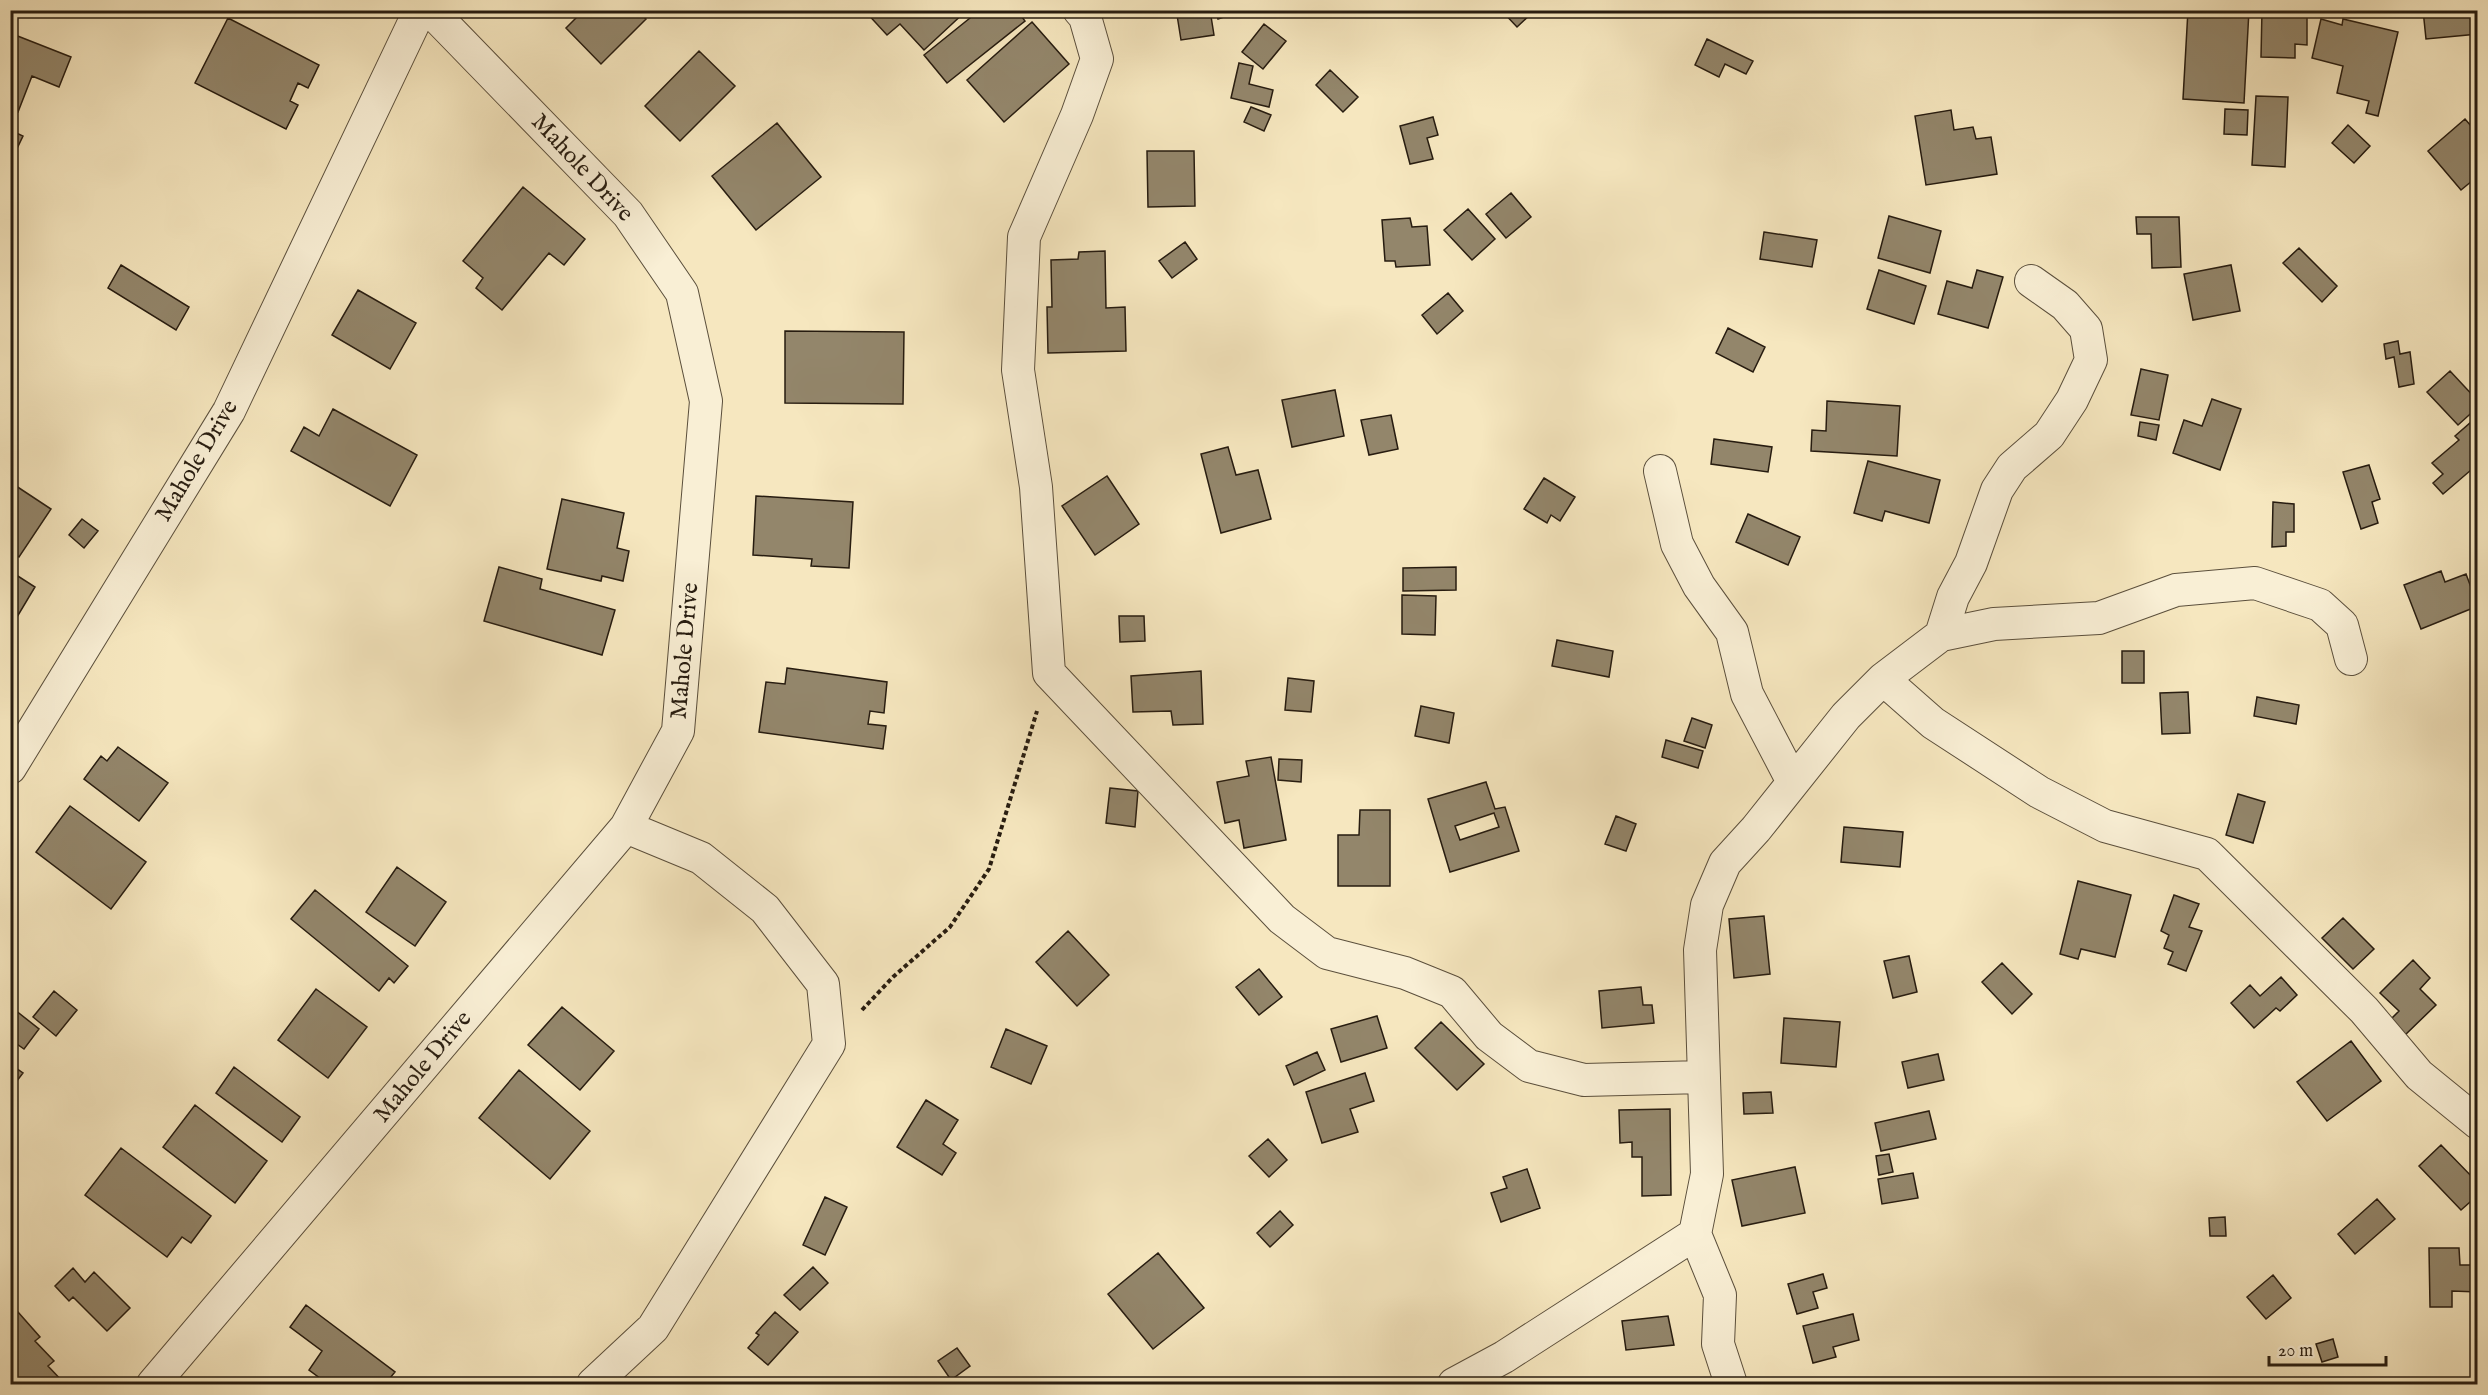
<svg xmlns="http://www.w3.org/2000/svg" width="2488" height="1395" font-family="'IM FELL English',serif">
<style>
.building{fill:#93866b;stroke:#271c10;stroke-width:1.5;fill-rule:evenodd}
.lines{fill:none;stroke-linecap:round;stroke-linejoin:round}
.minor-casing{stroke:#5b4f3c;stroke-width:34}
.path{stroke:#271c10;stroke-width:4;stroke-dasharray:4.5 3;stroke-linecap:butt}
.minor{stroke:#f9efd5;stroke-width:32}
.labels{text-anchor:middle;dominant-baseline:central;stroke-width:4.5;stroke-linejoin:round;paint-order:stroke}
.street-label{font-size:24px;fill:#271c10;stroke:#f9efd5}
</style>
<rect width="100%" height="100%" fill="#f6e7bf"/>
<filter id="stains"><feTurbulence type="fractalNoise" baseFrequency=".00333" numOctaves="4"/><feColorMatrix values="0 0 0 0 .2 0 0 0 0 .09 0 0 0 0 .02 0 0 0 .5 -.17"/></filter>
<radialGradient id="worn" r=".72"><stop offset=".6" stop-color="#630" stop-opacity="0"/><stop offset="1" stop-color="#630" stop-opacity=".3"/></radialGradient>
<path class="building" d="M584,10h53l9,9 -45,45 -35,-36z
M864,10h103l-43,40 -24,-26 -13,11z
M980,10h37l8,11 -78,62 -23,-28z
M1210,10l4,25 -33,5 -4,-25z
M1215,10h29l-26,9z
M1501,10h34l-18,17z
M2188,10h61l-5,93 -61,-4z
M2262,10h45v35l-12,-1v14l-34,-1z
M2423,10h55v24l-52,5z
M228,18l91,47 -11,23 -10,-5 -8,18 8,4 -12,24 -91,-46z
M2321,19l21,6 1,-6 55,13 -20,84 -12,-3 3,-12 -32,-8 6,-27 -31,-8z
M1032,22l37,42 -65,58 -37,-42z
M1264,24l22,17 -23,28 -21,-17z
M10,33l61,24 -12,30 -27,-11 -14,36 -8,-3z
M1707,39l46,22 -7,13 -21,-10 -6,13 -24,-12z
M699,51l36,35 -55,55 -35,-35z
M1239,63l14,3 -4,18 24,6 -4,17 -38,-9z
M1330,70l28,27 -15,15 -27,-27z
M2256,96l32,1 -3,70 -33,-2z
M1251,107l20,8 -7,16 -20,-9z
M2225,109l23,1 -1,25 -23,-1z
M1951,110l3,20 19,-3 3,12 15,-2 6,37 -71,11 -11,-69z
M1433,117l5,18 -11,3 6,21 -23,5 -10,-38z
M2465,119l13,15v42l-17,14 -33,-39z
M777,123l44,54 -65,53 -44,-54z
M2348,125l22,21 -16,17 -22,-20z
M10,130l13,6 -13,27z
M1147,151h47l1,55 -47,1z
M523,187l62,52 -21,26 -15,-12 -47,57 -26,-22 7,-10 -20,-17z
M1511,193l20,24 -25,21 -20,-24z
M1468,209l27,30 -23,21 -28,-30z
M1889,216l52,15 -11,42 -52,-15z
M2136,217h43l2,50 -29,1 -1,-34h-14z
M1410,218l2,9 15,-1 3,39 -34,2 -1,-6h-10l-3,-41z
M1764,232l53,8 -5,27 -52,-8z
M1185,242l12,17 -25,19 -13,-17z
M2299,248l38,38 -15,16 -39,-39z
M1105,251l1,57 19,-1 1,44 -78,2 -1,-46h5l-1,-47 27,-1 1,-7z
M121,265l68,42 -13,23 -68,-42z
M2231,265l9,46 -47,9 -9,-46z
M1879,270l47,16 -12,38 -47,-15z
M1977,270l26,7 -15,51 -50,-14 9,-33 25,7z
M358,290l58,33 -26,46 -58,-34z
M1448,293l15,18 -26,23 -15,-19z
M1728,328l37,19 -12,25 -37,-19z
M785,331l119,1 -1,72 -118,-1z
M2398,341l2,13 10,-2 4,32 -15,3 -5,-30 -8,2 -2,-15z
M2141,369l27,6 -9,45 -28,-5z
M2450,371l28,30v6l-20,18 -31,-33z
M1335,390l9,46 -52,11 -10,-47z
M2212,399l29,10 -21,61 -47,-17 11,-33 18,6z
M1827,401l73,5 -3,50 -86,-5 1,-21 14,1z
M333,409l84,46 -27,51 -99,-55 13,-24 15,9z
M1391,415l7,34 -29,6 -8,-35z
M2478,416v48l-35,30 -10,-11 10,-9 -11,-11 27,-23 -4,-4z
M2140,422l19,3 -3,15 -18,-4z
M1714,439l58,8 -4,25 -57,-8z
M1228,447l8,28 22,-5 13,49 -50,14 -20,-79z
M1868,461l72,19 -11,43 -44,-12 -3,10 -28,-8z
M2369,465l11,34 -8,3 6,21 -17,6 -18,-57z
M1107,476l32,48 -44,31 -33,-49z
M1544,478l31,19 -15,24 -9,-6 -4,8 -23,-14z
M10,482l41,27 -32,48 -9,-6z
M756,496l97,6 -4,66 -38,-2 1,-7 -59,-4z
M562,499l62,14 -7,35 12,3 -6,30 -21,-5 -1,5 -54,-12z
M2273,502l21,2v28h-8v14l-14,1z
M1748,514l52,23 -12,28 -52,-23z
M82,519l16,12 -14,17 -15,-13z
M499,567l43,12 -2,10 75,21 -13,45 -118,-34z
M1456,567v23l-53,1v-23z
M10,571l25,16 -18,30 -7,-3z
M2441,571l4,11 21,-8 12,32 -57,23 -17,-44z
M1402,595l34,1 -1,39 -33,-1z
M1119,616h25l1,25 -25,1z
M1557,640l56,11 -4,26 -57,-11z
M2122,651h22v32h-22z
M787,668l100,14 -3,31 -14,-2 -2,13 18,2 -3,23 -124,-17 7,-50 19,2z
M1201,671l2,53 -30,1 -2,-14 -38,1 -2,-36z
M1288,678l26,3 -3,31 -26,-2z
M2188,692l2,41 -28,1 -2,-41z
M2257,697l42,8 -3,19 -42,-8z
M1421,706l33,7 -5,30 -34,-7z
M1692,718l20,7 -7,23 -21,-7z
M1666,740l37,11 -5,17 -36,-11z
M118,747l50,36 -29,38 -55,-42 17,-23 6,5z
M1271,757l15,83 -42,8 -5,-28 -14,3 -8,-41 32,-6 -3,-15z
M1279,759l23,1 -1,22 -23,-2z
M1486,782l9,27 10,-2 14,44 -69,21 -22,-73zM1494,813l5,14 -39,13 -5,-14z
M1110,788l28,3 -3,36 -29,-4z
M2238,794l27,8 -12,41 -27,-8z
M70,806l76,56 -35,47 -75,-57z
M1360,810h30v76h-52v-51h21z
M1616,816l20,8 -10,27 -21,-7z
M1844,827l59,5 -3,35 -59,-5z
M397,867l49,35 -31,44 -49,-34z
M2078,881l53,14 -16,62 -34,-8 -3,10 -18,-5z
M315,890l93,76 -14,17 -5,-5 -10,13 -88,-72z
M2174,895l25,9 -10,23 13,4 -16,40 -18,-7 5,-12 -9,-4 5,-13 -8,-4z
M1764,916l6,58 -36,4 -5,-59z
M2343,918l31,31 -21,20 -31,-31z
M1068,931l41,44 -32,31 -41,-44z
M1909,956l8,36 -24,6 -9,-37z
M2413,960l17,18 -10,11 16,16 -33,32 -15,-15 11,-11 -19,-18z
M2002,963l30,31 -20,20 -30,-32z
M1259,969l23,28 -23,18 -23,-28z
M2281,977l16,18 -17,16 -4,-3 -22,20 -23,-25 19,-18 10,11z
M1641,987l2,18h9l2,18 -52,5 -3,-37z
M316,989l51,38 -39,51 -50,-38z
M54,991l23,19 -21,26 -23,-19z
M10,1006l29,23 -15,20 -14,-10z
M562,1007l52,44 -34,39 -52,-45z
M1377,1016l10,32 -46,14 -10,-33z
M1784,1018l56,4 -4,45 -55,-4z
M1441,1022l43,42 -27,26 -42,-42z
M1006,1029l41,17 -16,38 -40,-17z
M2351,1041l30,40 -54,40 -30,-39z
M1317,1052l8,18 -31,15 -8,-19z
M1938,1054l6,26 -36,8 -6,-26z
M10,1064l13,9 -13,17z
M234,1067l66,50 -18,25 -66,-49z
M519,1070l71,61 -40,48 -71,-61z
M1365,1073l9,28 -24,8 8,23 -36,11 -16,-51z
M1771,1092l2,21 -29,1 -1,-21z
M926,1100l32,20 -15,24 13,9 -14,22 -45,-28z
M195,1105l72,56 -32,42 -72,-56z
M1670,1109l1,86 -29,1v-39h-10v-15l-12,1 -1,-33z
M1929,1111l7,28 -55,12 -6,-28z
M1268,1139l19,21 -18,17 -20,-21z
M2441,1145l37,38v12l-17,15 -42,-44z
M121,1148l90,68 -20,27 -9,-6 -15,20 -82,-62z
M1889,1154l4,18 -14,3 -3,-19z
M1795,1167l10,46 -63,13 -10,-46z
M1527,1169l13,39 -39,14 -10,-29 16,-5 -4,-11z
M1913,1173l5,25 -36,6 -4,-25z
M825,1197l22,10 -22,48 -22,-10z
M2377,1199l18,20 -40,35 -17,-20z
M1280,1211l13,14 -23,22 -13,-14z
M2225,1217l1,19h-16l-1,-18z
M2429,1248h30l1,17h18v27l-26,-1v16h-22z
M1158,1253l46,55 -51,41 -45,-55z
M813,1267l15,16 -28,27 -16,-15z
M73,1268l12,14 9,-10 36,36 -23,23 -34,-34 -4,4 -14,-15z
M1823,1274l4,14 -14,4 5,16 -21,6 -9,-30z
M2273,1275l18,23 -25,21 -19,-22z
M306,1305l89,67 -10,12h-57l-19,-14 13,-19 -32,-24z
M18,1312l22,25 -5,4 19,20 -6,5 17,18h-55v-65z
M775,1312l23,20 -30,33 -20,-17 11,-13 -3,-2z
M1853,1314l6,26 -26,7 3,10 -23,6 -10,-37z
M1668,1316l6,29 -48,5 -4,-29z
M2333,1339l5,18 -16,5 -6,-18z
M957,1348l13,18 -19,14 -13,-19z"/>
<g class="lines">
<g class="minor-casing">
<path id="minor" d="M1079,10l6,7 12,42 -20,56 -53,122 -6,133 18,117 13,186 233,246 45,34 78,20 47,19 37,44 40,30 55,14 119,-3
M1660,471l17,73 22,42 33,46 15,62 46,88
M1941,635l12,-38 18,-34 26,-73 15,-23 37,-32 23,-35 19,-40 -5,-31 -21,-24 -34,-24
M1883,679l50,44 106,69 66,34 102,28 157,156 55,65 59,48
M10,768l219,-357 191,-401
M153,1384l473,-557 52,-96 28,-330 -24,-108 -54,-79 -198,-204
M593,1384l60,-56 176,-284 -6,-60 -58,-75 -64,-51 -75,-31
M1454,1384l50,-27 191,-123
M1731,1384l-13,-40 2,-49 -25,-61 12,-60 -7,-224 7,-45 18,-42 31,-34 90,-113 37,-37 58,-44 53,-11 105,-6 77,-28 79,-7 65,22 22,20 9,34"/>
</g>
<path class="path" d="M862,1010l31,-33 57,-50 39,-58 48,-158"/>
<use href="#minor" class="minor"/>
</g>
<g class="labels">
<g class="street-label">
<text transform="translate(582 168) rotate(47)">Mahole Drive</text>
<text transform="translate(197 461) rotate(-59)">Mahole Drive</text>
<text transform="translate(685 651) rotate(-85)">Mahole Drive</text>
<text transform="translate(423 1067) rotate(-50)">Mahole Drive</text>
</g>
</g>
<rect width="2488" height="1395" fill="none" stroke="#f6e7bf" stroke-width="36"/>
<rect x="12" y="12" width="2464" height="1371" fill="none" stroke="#271c10" stroke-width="3"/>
<rect x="18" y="18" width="2452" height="1359" fill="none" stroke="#271c10" stroke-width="1.5"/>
<path d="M2269 1356v9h117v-9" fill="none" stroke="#271c10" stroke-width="3"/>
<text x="2278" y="1356" font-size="18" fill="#271c10" stroke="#f9efd5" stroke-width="4.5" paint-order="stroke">20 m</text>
<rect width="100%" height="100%" filter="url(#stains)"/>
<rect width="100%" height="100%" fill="url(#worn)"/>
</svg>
